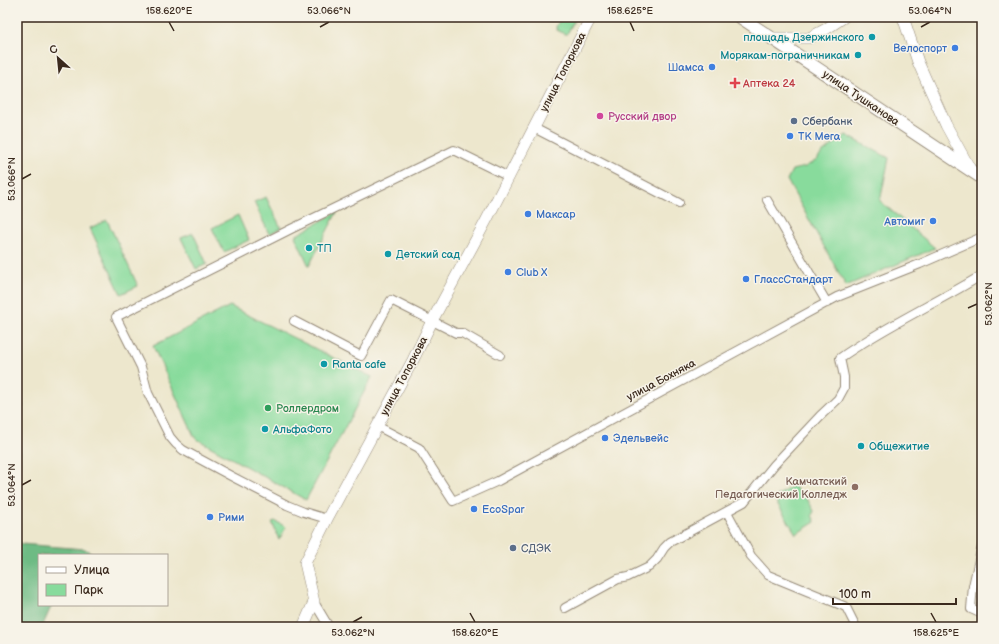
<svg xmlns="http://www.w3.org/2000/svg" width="999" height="644" font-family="'Balsamiq Sans',sans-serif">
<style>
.green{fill:#88db9c;stroke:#62825d}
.forest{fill:#6ebb84;stroke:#547251}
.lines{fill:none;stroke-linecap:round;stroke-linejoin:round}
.street-casing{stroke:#948876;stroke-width:10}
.secondary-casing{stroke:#948876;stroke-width:12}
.primary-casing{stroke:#948876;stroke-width:14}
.street{stroke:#fff;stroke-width:8}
.secondary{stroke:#fff;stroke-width:11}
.primary{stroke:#fff;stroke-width:12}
.ticks{fill:none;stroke:#3b2a1e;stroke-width:1.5}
.culture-dot{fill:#0f9aa8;stroke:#f7f3e8;stroke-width:1.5}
.shop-dot{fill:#3f7fe0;stroke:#f7f3e8;stroke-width:1.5}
.health-dot{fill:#e0444e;stroke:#f7f3e8;stroke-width:1.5}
.hotel-dot{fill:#d1479c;stroke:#f7f3e8;stroke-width:1.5}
.service-dot{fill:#5c6f8a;stroke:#f7f3e8;stroke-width:1.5}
.leisure-dot{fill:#2e9e5b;stroke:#f7f3e8;stroke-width:1.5}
.education-dot{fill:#8d6e63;stroke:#f7f3e8;stroke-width:1.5}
.labels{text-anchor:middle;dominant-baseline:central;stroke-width:3;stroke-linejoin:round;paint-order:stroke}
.culture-label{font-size:11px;fill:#0d838f;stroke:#f7f3e8;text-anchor:start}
.shop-label{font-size:11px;fill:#366cbe;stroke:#f7f3e8;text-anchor:start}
.street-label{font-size:11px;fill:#3b2a1e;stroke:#f7f3e8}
.health-label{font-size:11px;fill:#be3a42;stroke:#f7f3e8;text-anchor:start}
.hotel-label{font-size:11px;fill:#b23c85;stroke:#f7f3e8;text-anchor:start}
.service-label{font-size:11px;fill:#4e5e75;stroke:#f7f3e8;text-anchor:start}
.leisure-label{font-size:11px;fill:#27864d;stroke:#f7f3e8;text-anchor:start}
.education-label{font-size:11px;fill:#785e54;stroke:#f7f3e8;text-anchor:end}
.neatline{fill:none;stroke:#3b2a1e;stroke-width:1.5}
.ticks-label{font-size:10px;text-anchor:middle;fill:#3b2a1e}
</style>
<rect width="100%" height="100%" fill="#f7f3e8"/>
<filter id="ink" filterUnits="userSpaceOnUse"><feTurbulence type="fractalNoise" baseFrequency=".025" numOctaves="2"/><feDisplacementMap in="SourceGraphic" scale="8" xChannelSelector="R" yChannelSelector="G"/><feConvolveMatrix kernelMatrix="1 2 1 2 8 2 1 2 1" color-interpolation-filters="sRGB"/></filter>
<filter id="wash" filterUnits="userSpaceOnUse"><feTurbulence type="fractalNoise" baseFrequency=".012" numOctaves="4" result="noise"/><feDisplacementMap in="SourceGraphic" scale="16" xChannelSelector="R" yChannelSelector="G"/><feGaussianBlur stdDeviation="0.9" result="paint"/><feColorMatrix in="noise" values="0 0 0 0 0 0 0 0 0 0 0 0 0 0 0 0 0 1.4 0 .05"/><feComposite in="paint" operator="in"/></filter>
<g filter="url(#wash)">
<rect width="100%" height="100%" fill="#ede7cd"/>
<path class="green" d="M561,17h9l3,2 1,2 -7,13h-2l-8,-4 -1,-3z
M846,135l43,23 -9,43 55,47 -89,38 -59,-106 5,-10 13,-3 12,-7 5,-7z
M266,197l15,31 -12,6 -15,-32z
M337,212l-28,54 -14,-30z
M238,215l11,25 -25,12 -12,-24z
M107,220l31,66 -17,8 -31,-66z
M193,233l14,31 -11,5 -15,-31z
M230,306l142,71 -66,123 -111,-62 -42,-92z
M794,485l6,10h5l9,16 -2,4 3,7 -19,12 -22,-36z
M275,521l11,6 -7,13 -7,-18z"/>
<path class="forest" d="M17,394l3,3 3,9 -5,9 2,47 -3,26z
M17,541l4,3 64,5 10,6h-56v50h13l-10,22h-25z"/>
</g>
<g filter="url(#ink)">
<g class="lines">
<g class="street-casing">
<path id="street" d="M534,128l145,75
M767,200l60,103
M294,321l67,35 30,-56 65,33h6l38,22
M377,426l42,22 34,53 45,-20 339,-184 83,-33 62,-27
M727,512l24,44 17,19 78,32 10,20
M327,519l-23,-7 -17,-7 -56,-29 -48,-26 -7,-6 -6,-7 -22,-44 -7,-26 -25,-50 175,-88 60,-29 103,-50 55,27
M982,546l-9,40 -2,23 11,5
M314,602l15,25
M565,608l53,-29 10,-2 21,-10 8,-8 7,-11 6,-6 74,-40 30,-37 46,-49 18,-17 6,-11v-11l-4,-19c45,-32 95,-54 142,-83"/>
</g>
<g class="secondary-casing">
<path id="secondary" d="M903,17l15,45 28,63 24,44
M772,38h37l17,-9 18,-12
M303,627l11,-25 -9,-39 22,-44 86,-159 19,-39 54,-100 105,-204"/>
</g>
<g class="primary-casing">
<path id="primary" d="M740,17l242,161"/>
</g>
<use href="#street" class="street"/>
<use href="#secondary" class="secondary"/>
<use href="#primary" class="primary"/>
</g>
</g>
<path class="ticks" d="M169,22l5,9M630,22l4,9M320,27l9,-5M921,27l9,-5M22,179l9,-5M968,308l9,-4M22,485l9,-5M470,613l5,9M931,613l5,9M353,622l9,-5"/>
<g class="culture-dot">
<circle cx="872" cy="37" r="4"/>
<circle cx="858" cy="55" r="4"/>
<circle cx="309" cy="248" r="4"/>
<circle cx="388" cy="254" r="4"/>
<circle cx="324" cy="364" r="4"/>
<circle cx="265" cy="429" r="4"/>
<circle cx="861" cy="446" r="4"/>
</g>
<g class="shop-dot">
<circle cx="955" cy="48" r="4"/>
<circle cx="712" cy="67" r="4"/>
<circle cx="790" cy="136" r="4"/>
<circle cx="528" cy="214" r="4"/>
<circle cx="933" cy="221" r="4"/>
<circle cx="508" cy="272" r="4"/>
<circle cx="746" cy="279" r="4"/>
<circle cx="605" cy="438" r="4"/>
<circle cx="474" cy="509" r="4"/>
<circle cx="210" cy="517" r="4"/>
</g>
<path class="health-dot" d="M733 77h4v4h4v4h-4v4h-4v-4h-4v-4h4z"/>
<circle class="hotel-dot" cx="600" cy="116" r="4"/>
<g class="service-dot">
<circle cx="794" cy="121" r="4"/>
<circle cx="513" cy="548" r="4"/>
</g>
<circle class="leisure-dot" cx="268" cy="408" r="4"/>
<circle class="education-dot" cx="855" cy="487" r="4"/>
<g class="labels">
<g class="culture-label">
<text x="864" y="37" text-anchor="end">площадь Дзержинского</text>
<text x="850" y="55" text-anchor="end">Морякам-пограничникам</text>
<text x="317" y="248">ТП</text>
<text x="396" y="254">Детский сад</text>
<text x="332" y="364">Ranta cafe</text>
<text x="273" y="429">АльфаФото</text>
<text x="869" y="446">Общежитие</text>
</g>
<g class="shop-label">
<text x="947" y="48" text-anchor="end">Велоспорт</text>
<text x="704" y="67" text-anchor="end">Шамса</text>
<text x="798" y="136">ТК Мега</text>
<text x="536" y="214">Максар</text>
<text x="925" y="221" text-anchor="end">Автомиг</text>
<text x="516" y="272">Club X</text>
<text x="754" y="279">ГлассСтандарт</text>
<text x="613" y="438">Эдельвейс</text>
<text x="482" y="509">EcoSpar</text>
<text x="218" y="517">Рими</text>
</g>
<g class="street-label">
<text transform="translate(563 72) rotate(-63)">улица Топоркова</text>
<text transform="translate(861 98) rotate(34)">улица Тушканова</text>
<text transform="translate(404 376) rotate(-62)">улица Топоркова</text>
<text transform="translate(661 380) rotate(-28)">улица Бохняка</text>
</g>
<g class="health-label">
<text x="743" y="83">Аптека 24</text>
</g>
<g class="hotel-label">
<text x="608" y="116">Русский двор</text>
</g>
<g class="service-label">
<text x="802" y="121">Сбербанк</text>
<text x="521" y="548">СДЭК</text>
</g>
<g class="leisure-label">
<text x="276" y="408">Роллердром</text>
</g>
<g class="education-label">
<text x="847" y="481">Камчатский<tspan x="847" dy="13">Педагогический Колледж</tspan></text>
</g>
</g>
<rect width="999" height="644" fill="none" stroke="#f7f3e8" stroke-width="44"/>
<rect x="38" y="554" width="130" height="52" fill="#f7f3e8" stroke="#aca397"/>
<rect x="46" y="567" width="20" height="6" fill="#ffffff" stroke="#aca397"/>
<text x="74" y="574" font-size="12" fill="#3b2a1e">Улица</text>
<rect x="46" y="584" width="20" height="12" fill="#88db9c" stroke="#aca397"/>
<text x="74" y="594" font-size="12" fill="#3b2a1e">Парк</text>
<g transform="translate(58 58) rotate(333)" stroke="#f7f3e8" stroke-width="3" paint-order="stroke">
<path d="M0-3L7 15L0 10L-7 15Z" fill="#3b2a1e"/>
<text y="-6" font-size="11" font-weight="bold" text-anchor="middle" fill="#3b2a1e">С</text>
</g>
<path d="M833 598v6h123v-6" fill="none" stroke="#3b2a1e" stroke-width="2"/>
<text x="839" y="598" font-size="12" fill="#3b2a1e" stroke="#f7f3e8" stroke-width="3" paint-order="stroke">100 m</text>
<rect x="22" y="22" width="955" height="600" class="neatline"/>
<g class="ticks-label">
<text x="169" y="14">158.620°E</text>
<text x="329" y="14">53.066°N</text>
<text x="630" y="14">158.625°E</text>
<text x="930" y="14">53.064°N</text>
<text transform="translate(11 179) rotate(-90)" y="4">53.066°N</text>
<text transform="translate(988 304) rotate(-90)" y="4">53.062°N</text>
<text transform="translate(11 485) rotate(-90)" y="4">53.064°N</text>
<text x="353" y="636">53.062°N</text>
<text x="475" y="636">158.620°E</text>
<text x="936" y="636">158.625°E</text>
</g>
</svg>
